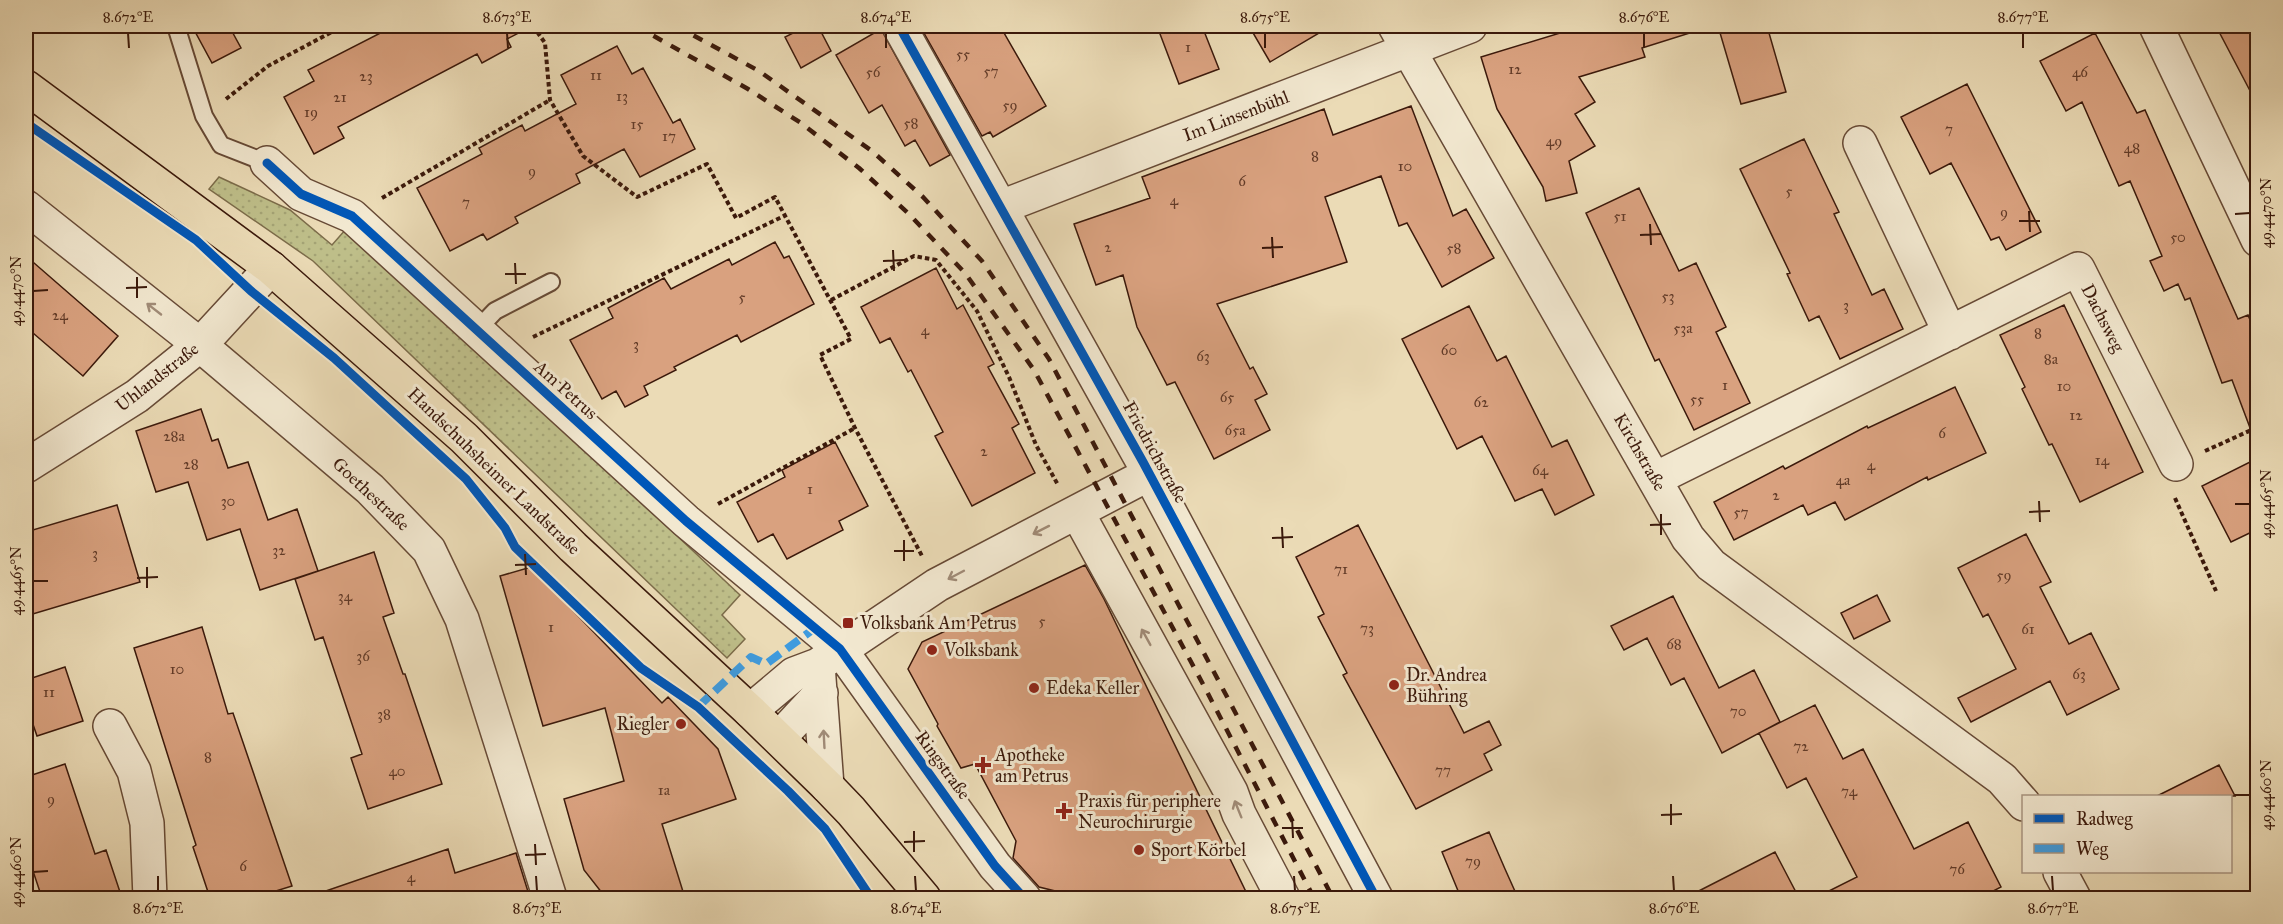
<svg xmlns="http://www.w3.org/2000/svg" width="2283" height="924" font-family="'IM FELL Great Primer',serif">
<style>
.green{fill:url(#green-dots);stroke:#7c6c4a;stroke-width:1.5}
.building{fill:#d9a17f;stroke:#3b190b;stroke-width:1.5}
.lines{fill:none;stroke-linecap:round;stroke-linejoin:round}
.lane-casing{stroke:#674a36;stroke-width:20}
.street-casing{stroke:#674a36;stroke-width:36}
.primary-casing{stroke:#3b190b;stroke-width:36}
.path{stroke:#3b190b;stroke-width:4;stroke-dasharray:4.5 3;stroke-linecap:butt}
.lane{stroke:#f2e8d0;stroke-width:16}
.street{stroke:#f2e8d0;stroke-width:33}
.primary{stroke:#ebdbb6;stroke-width:33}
.rail{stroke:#3b190b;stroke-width:4.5;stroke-dasharray:10 10;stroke-linecap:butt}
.quiet{stroke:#3f9bde;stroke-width:8;stroke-dasharray:15 8;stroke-linecap:butt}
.cycleway-casing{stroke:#f2e8d0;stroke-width:13}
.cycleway{stroke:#0057b8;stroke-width:9}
.oneway{stroke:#a08b77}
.ticks{fill:none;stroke:#3b190b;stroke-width:2}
.poi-dot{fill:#8f2418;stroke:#f2e8d0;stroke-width:2}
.labels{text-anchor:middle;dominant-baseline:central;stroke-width:6;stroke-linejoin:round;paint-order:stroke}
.number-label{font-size:15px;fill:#623b28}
.street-label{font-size:18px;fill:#3b190b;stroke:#f2e8d0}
.poi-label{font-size:18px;fill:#3b190b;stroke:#f2e8d0;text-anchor:start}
.neatline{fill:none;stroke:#3b190b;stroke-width:2}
.ticks-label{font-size:15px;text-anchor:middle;fill:#3b190b}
</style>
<defs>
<pattern id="green-dots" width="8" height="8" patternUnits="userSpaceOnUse" patternTransform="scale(1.5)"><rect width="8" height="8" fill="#bebe89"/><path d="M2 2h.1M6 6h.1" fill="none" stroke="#a4a375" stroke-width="1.8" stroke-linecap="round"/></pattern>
</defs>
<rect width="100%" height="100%" fill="#ebdbb6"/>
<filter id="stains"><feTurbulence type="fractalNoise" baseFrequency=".00333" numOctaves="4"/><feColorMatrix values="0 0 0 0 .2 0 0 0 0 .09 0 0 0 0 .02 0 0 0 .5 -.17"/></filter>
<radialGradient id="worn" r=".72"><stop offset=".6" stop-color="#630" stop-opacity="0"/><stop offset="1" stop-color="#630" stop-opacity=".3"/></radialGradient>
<path class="green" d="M219,177l71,33 42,35 14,-16 81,72 313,294 -18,20 23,24 -18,19 -414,-397 -104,-72z"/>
<path class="building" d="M192,26h37l12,22 -29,15z
M394,26h138l-25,13 4,8 -29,16 -5,-9 -139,73 6,11 -30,16 -30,-57 30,-16 -6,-11z
M807,26h11l13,25 -30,17 -16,-31z
M920,26h80l46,80 -53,31 -3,-5 -8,4z
M1157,26h45l17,43 -40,15z
M1249,26h82l-61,36z
M1583,26h109l1,6 -51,16 3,9 -66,20 16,25 -20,12 20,32 -26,15 8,32 -31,8 -3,-14 -46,-78 -16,-52z
M1718,26h49l19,66 -45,12z
M2216,26h42v80z
M881,29l69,126 -20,11 -15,-26 -10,6 -23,-41 -13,8 -33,-58z
M2095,33l42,80 8,-3 93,209 10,-4 10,24v101l-3,1 -23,-61 -10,3 -32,-85 -5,2 -7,-16 -14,7 -14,-30 12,-5 -32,-75 -11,5 -37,-84 -16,9 -26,-50z
M617,46l15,28 11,-6 30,55 7,-4 15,30 -55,28 -16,-28 -48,25 4,9 -65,34 3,6 -31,17 -4,-6 -33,17 -33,-63 65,-34 -3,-6 43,-23 3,6 51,-27 -15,-29z
M1967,84l74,148 -35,18 -7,-13 -8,3 -40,-77 -21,11 -29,-57z
M1411,106l42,110 13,-7 28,49 -52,29 -35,-64 -8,3 -18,-50 -56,21 22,65 -130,42 33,65 3,-2 14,27 -12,6 15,30 -56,29 -39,-77 -8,3 -30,-58 -14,-52 -27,10 -22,-61 76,-26 -8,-21 182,-68 9,26z
M1804,139l35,73 -5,2 38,81 12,-6 19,40 -63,30 -21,-43 -10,5 -22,-47 3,-1 -50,-104z
M1639,188l40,83 17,-8 30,64 -10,5 34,71 -56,27 -35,-71 -4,2 -69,-148z
M775,242l9,16 5,-2 25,48 -73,38 -4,-7 -63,32 2,3 -32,16 4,9 -23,12 -9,-16 -14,8 -32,-59 43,-22 -5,-10 56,-30 7,11 58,-30 3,6z
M26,256l92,80 -35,40 -57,-49z
M936,268l21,41 6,-4 31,59 -6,3 31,57 -7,4 23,45 -63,33 -37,-70 8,-4 -32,-62 -3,2 -18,-34 -10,5 -19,-36z
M2064,305l79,167 -63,30 -28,-58 -3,1 -27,-56 3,-2 -25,-52z
M1469,306l28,55 9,-5 46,91 15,-7 27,55 -39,20 -13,-26 -27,12 -33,-65 -25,13 -55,-110z
M1955,387l31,66 -58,27 -1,-3 -82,43 -10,-18 -27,13 -5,-10 -69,35 -20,-38 69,-36 2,3 82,-43 1,2z
M201,409l11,32 6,-2 10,29 20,-6 20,58 29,-11 21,62 -58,19 -20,-61 -33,11 -19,-58 -32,10 -20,-61z
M835,442l33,64 -29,15 4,9 -56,29 -14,-25 -15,8 -21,-40 48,-25 -3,-7z
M2258,458v71l-27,13 -29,-56z
M117,505l23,77 -114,34v-84z
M1358,525l106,208 25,-12 12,24 -17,9 8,16 -76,39 -73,-134 4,-2 -29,-56 6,-3 -28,-57z
M2026,534l25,48 -11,5 29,57 22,-11 28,56 -52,26 -17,-34 -79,41 -13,-24 58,-29 -28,-55 -5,3 -25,-49z
M374,552l20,61 -11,4 20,57h2l37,110 -74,25 -17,-51 11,-4 -39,-117 -8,3 -20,-61z
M1085,565l19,34 145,299h-165l-45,-11 -26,-29 3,-17 -41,-77 -14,4 -24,-42 1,-2 -30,-55 14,-27z
M531,567l131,136 6,-6 50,52 18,50 -74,25 23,74h-79l-22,-28 -20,-71 60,-18 -19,-73 -62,18 -43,-150z
M1877,595l13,26 -36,18 -13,-26z
M1673,596l46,92 35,-18 26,52 -58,31 -38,-75 -13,7 -24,-47 -23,12 -13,-24z
M202,627l26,87 5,-1 59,173 -39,12h-43l-17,-51 3,-2 -62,-197z
M65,667l18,54 -46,15 -11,-32v-24z
M1815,705l28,54 20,-10 51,100 54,-27 33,65 -21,11h-165l42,-21 -51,-99 -19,10 -28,-55z
M65,764l30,90 11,-4 16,48h-80l-16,-48v-73z
M2219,765l16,31h-78z
M1489,832l16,37 13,29h-57l-19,-46z
M448,849l7,24 61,-20 14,45h-212l-1,-4z
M1775,852l24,46h-114z"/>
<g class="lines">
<g class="lane-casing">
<path id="lane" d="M176,26l28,90 17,29 46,18
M476,331l19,-20 56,-29"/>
</g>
<g class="street-casing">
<path id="street" d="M899,26l244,436 233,436
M1395,26l293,512 23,27 291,214 22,25
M2156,26l102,214
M1860,143l90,190
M267,163l34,31 51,22 334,305 154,128 155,217 29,32
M26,207l174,138 170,144 59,61 33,69 88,279
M1001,207l469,-181
M26,466l111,-70 63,-51 71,-77
M1655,479l423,-210 98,195
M1077,512l154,280 8,22 44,84
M818,665l9,121
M750,711l44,-37 24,-9 119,-80 212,-111
M110,726l24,45 13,52 3,75
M779,738l42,-45
M2060,872l14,26"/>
</g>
<g class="primary-casing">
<path id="primary" d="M26,87l245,181 193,170 109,109 177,164 77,75 24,25 73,87"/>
</g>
<path class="path" d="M533,26l12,17 5,57 33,56 54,41 70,-33 29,54 39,-21 76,142 -31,16 35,73 67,128
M226,99l42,-33 75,-40
M382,198l168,-98
M831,300l83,-44 22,4 41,51 32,66 27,68 22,40
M533,337l251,-121
M2205,451l53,-24
M2175,498l41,93
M718,504l137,-76"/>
<use href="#lane" class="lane"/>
<use href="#street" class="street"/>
<use href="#primary" class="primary"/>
<path class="rail" d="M636,26l112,63 53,34 58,45 49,45 57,60 69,97 170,316 110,212
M676,26l83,45 113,80 51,46 59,64 67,98 284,539"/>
<path class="quiet" d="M698,707l53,-50 15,7 49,-36"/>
<g class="cycleway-casing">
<path id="cycleway" d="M899,26l244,436 233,436
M26,123l170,117 55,51 83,67 132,121 39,49 10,19 126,121 57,39 90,84 37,38 46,69
M267,163l34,31 51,22 334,305 154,128 155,217 29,32"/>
</g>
<use href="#cycleway" class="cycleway"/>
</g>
<defs><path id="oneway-shaft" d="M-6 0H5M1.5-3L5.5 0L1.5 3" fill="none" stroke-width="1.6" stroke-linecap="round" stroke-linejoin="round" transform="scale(1.5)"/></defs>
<g class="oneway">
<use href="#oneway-shaft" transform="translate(154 309) rotate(-142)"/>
<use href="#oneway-shaft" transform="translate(1041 530) rotate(153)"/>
<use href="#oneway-shaft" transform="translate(956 575) rotate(152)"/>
<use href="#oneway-shaft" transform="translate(1146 637) rotate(-119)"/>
<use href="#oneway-shaft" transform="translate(824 739) rotate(-93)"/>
<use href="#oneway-shaft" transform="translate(1238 809) rotate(-112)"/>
</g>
<path class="ticks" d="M128,33l1,15M507,33l1,15M886,33v15M1265,33v15M1644,33v15M2023,33v15M2029,211l1,21M2235,214l15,-1M2019,221h21M1650,224l1,21M1640,235l21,-1M1272,237l1,21M1262,248l21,-1M893,250l1,21M883,261l21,-1M515,263l1,21M505,274h21M137,277v21M126,288l21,-1M33,291l15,-1M2039,501l1,21M2235,504h15M2029,512l21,-1M1661,514v21M1650,525l21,-1M1282,527l1,21M1272,538l21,-1M904,540v21M894,551h20M525,554l1,21M515,565l21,-1M147,567v21M137,578l21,-1M33,581h15M2235,795h15M1671,804v21M1661,815l21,-1M1292,817l1,21M1282,828h21M914,831v21M904,842l21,-1M535,844l1,21M525,855l21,-1M33,872l15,-1M158,876v15M536,876l1,15M915,876l1,15M1294,876l1,15M1673,876l1,15M2052,876l1,15"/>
<g class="poi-dot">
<rect x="842" y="617" width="12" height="12" rx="3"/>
<circle cx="932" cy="650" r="6"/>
<circle cx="1394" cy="685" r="6"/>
<circle cx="1034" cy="688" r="6"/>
<circle cx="681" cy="724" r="6"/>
<path d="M980 756h6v6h6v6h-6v6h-6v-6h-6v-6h6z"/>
<path d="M1061 802h6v6h6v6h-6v6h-6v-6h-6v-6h6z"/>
<circle cx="1139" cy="850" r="6"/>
</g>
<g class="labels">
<g class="number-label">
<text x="1188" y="47">1</text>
<text x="963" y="54">55</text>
<text x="1515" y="69">12</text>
<text x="991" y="71">57</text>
<text x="873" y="72">56</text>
<text x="2080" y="72">46</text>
<text x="596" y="75">11</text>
<text x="366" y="76">23</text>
<text x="622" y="96">13</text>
<text x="340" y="97">21</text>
<text x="1010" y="105">59</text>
<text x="311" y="112">19</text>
<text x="911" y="123">58</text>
<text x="637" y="124">15</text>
<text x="1949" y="129">7</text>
<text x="669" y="136">17</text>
<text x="1554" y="141">49</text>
<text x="2132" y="148">48</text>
<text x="1315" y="156">8</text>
<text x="1405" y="166">10</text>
<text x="532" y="171">9</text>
<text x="1242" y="181">6</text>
<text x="1789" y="191">5</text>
<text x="1174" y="200">4</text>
<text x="466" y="202">7</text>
<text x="2004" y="212">9</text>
<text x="1620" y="216">51</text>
<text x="2178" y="237">50</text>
<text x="1108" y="247">2</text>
<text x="1454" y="248">58</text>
<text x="1668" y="296">53</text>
<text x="742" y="297">5</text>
<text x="1846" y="305">3</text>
<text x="60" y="315">24</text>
<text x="1683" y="328">53a</text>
<text x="925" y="330">4</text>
<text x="2038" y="333">8</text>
<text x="636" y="344">3</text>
<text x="1449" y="350">60</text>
<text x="1203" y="356">63</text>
<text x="2051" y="359">8a</text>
<text x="1725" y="385">1</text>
<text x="2064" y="386">10</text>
<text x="1227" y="397">65</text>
<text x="1697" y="399">55</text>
<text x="1481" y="402">62</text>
<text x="2076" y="415">12</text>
<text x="1235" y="430">65a</text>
<text x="1942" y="433">6</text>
<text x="174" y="436">28a</text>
<text x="984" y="451">2</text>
<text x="2102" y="460">14</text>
<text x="191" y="464">28</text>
<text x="1871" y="465">4</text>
<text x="1540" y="470">64</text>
<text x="1843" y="480">4a</text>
<text x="810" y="489">1</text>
<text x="1776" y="495">2</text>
<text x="228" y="501">30</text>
<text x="1741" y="512">57</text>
<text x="279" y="550">32</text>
<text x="95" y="553">3</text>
<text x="1341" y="569">71</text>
<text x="2004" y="575">59</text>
<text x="345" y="596">34</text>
<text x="1042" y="621">5</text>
<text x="551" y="627">1</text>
<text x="1367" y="628">73</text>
<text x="2028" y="629">61</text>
<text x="1674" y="644">68</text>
<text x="363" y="656">36</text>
<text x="177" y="669">10</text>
<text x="2079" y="674">63</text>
<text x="49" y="692">11</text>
<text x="1738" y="711">70</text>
<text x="384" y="714">38</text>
<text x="1801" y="746">72</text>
<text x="208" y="757">8</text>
<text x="1443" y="770">77</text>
<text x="397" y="771">40</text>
<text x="664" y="790">1a</text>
<text x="1849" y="791">74</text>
<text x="51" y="799">9</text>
<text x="1473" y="861">79</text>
<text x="243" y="866">6</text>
<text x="1957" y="869">76</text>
<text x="411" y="877">4</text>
</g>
<g class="street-label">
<text transform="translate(1236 116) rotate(-21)">Im Linsenbühl</text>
<text transform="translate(2103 318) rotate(63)">Dachsweg</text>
<text transform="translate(157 377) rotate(-38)">Uhlandstraße</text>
<text transform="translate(566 390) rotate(42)">Am Petrus</text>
<text transform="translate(1155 452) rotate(61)">Friedrichstraße</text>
<text transform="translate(1640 452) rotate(60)">Kirchstraße</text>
<text transform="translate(494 471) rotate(44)">Handschuhsheimer Landstraße</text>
<text transform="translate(371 494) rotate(43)">Goethestraße</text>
<text transform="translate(943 765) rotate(54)">Ringstraße</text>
</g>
<g class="poi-label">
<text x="860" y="623">Volksbank Am Petrus</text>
<text x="944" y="650">Volksbank</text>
<text x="1406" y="675">Dr. Andrea<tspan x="1406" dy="21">Bühring</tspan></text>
<text x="1046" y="688">Edeka Keller</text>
<text x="669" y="724" text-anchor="end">Riegler</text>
<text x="995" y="755">Apotheke<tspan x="995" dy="21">am Petrus</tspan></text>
<text x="1078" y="801">Praxis für periphere<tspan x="1078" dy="21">Neurochirurgie</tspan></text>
<text x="1151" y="850">Sport Körbel</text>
</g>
</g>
<rect width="2283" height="924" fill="none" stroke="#ebdbb6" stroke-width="66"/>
<rect x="2022" y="795" width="210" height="78" fill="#f2e8d0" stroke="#a99581" stroke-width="1.5"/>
<rect x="2034" y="814" width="30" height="9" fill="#0057b8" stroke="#a99581" stroke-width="1.5"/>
<text x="2076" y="825" font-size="18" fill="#3b190b">Radweg</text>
<rect x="2034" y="844" width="30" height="9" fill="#3f9bde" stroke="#a99581" stroke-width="1.5"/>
<text x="2076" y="855" font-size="18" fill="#3b190b">Weg</text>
<rect x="33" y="33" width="2217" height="858" class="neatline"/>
<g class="ticks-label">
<text x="128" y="22">8.672°E</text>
<text x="507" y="22">8.673°E</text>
<text x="886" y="22">8.674°E</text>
<text x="1265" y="22">8.675°E</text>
<text x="1644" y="22">8.676°E</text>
<text x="2023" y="22">8.677°E</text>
<text transform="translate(2266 213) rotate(-90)" y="5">49.4470°N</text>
<text transform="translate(16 291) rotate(-90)" y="5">49.4470°N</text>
<text transform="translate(2266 504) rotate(-90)" y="5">49.4465°N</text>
<text transform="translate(16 581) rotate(-90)" y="5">49.4465°N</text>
<text transform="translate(2266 795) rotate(-90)" y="5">49.4460°N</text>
<text transform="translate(16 872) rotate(-90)" y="5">49.4460°N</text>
<text x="158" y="913">8.672°E</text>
<text x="537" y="913">8.673°E</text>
<text x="916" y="913">8.674°E</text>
<text x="1295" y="913">8.675°E</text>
<text x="1674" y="913">8.676°E</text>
<text x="2053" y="913">8.677°E</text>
</g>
<rect width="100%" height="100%" filter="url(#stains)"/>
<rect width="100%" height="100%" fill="url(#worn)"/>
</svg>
